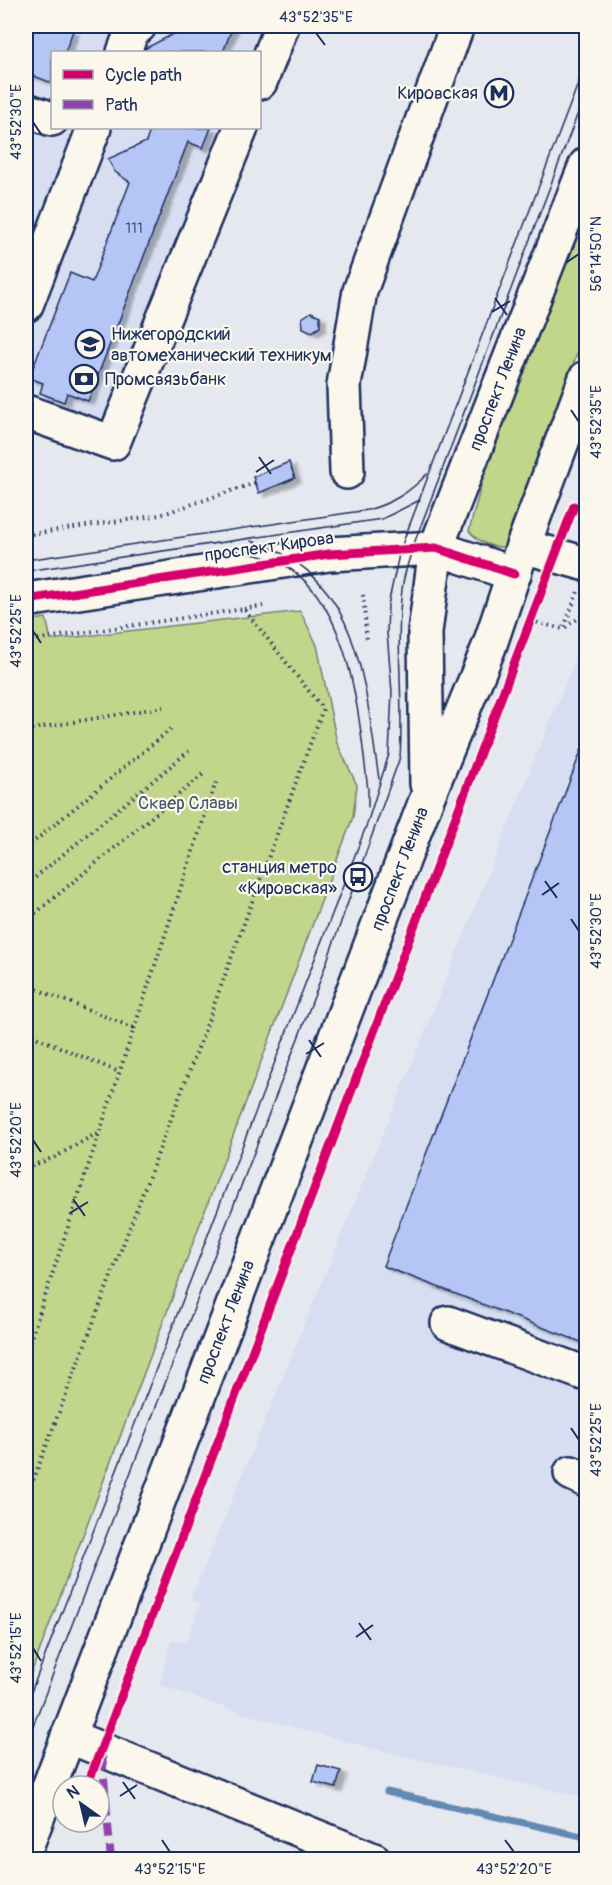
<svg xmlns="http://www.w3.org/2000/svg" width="612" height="1885" font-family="Pangolin,sans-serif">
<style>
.built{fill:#d7def1}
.green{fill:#c1d58b;stroke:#6e8274;stroke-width:1.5}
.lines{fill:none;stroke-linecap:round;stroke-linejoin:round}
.stream{stroke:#6288b4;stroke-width:7}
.building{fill:#b5c6f6;stroke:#1b2f5e;stroke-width:1.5;filter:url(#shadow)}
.minor-casing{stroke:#1b2f5e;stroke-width:38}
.major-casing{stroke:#1b2f5e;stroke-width:38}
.path{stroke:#1b2f5e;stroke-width:4;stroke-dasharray:1.5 4.5;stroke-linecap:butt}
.minor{stroke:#fbf7ec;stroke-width:33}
.major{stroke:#fbf7ec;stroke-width:33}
.tram{stroke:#1b2f5e;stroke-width:1.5}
.quiet{stroke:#8e44ad;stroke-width:8;stroke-dasharray:15 8;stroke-linecap:butt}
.cycleway-casing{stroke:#fbf7ec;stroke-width:13}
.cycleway{stroke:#d6006c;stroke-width:9}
.ticks{fill:none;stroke:#1b2f5e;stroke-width:2}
.labels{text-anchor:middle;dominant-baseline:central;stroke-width:4.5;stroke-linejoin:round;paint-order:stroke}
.number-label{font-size:15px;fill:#425584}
.poi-label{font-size:18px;fill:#1b2f5e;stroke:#fbf7ec;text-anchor:end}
.street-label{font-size:18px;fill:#1b2f5e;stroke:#fbf7ec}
.park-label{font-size:18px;fill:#445869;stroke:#fbf7ec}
.neatline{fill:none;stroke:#1b2f5e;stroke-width:2}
.ticks-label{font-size:15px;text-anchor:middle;fill:#1b2f5e}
</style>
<defs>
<filter id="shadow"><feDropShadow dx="6" dy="4" stdDeviation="1.5" flood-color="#0004"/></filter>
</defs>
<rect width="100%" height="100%" fill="#e6e8ef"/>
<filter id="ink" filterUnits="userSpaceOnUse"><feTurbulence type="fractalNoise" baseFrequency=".0167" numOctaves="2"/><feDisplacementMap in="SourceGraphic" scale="12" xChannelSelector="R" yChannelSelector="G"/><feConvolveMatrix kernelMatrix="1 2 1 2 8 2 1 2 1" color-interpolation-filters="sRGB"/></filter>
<g filter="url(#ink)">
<path class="built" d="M26,26h256l-22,26h-208v76h189l-128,315 -87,-31z
M586,632v1166l-216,-50 -135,-37 -76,-26 12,-45 14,2 3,-4 12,-34 -9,-5 215,-521z"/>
<path class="green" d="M586,211v118l-79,217c-15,4 -29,-5 -38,-15l13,-49z
M300,611l17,34 20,98 20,42 -4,32 -327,870v-1066l20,-3 5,22z"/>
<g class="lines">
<path class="stream" d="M387,1792l199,45"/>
</g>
<path class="building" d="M26,26h32l15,5 -8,21h-13v31l-26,-10z
M189,26h44l-10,26h-79l2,-4z
M151,128h60l-8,20 -15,-6 -100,259 -21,-8 -3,9 -24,-9 3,-10 -14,-5 41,-105 22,9 38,-100 -15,-10 -7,-13 38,-17z
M311,312l9,4v11l-8,5 -9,-4 -1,-10z
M289,462l6,16 -36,15 -6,-16z
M585,741h1v603l-203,-78z
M318,1765l23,6 -5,17 -23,-6z"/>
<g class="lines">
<g class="minor-casing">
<path id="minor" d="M124,52l8,-21 7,-5
M260,82l22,-56
M26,110l26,9
M26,305l68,-177
M26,412l87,31 128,-315
M347,472l-3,-87 16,-94 97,-265
M523,546l63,18
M26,600l303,-46 107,-6 78,26
M448,1323l138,51
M571,1473l15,7
M68,1736l306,124"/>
</g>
<g class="major-casing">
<path id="major" d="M427,784l-2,-152 11,-84 150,-383
M26,1847l401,-1049 62,-151 34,-101 63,-168"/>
</g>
<path class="path" d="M574,506l12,-9
M26,535l134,-20 95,-32
M363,595l4,45
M244,609l19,-3
M531,621l32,8 23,-16
M564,627l15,-38
M26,641l218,-32 79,100 -123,334 -174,456
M26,730l137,-23
M26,848l145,-119
M26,885l163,-134
M26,921l180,-149
M26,985l108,43
M26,1033l93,39
M26,1168l29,-11 44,-25
M26,1353l190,-571
M26,1481l2,11"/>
<use href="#minor" class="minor"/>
<use href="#major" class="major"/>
<path class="tram" d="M251,541c110,31 113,143 128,238
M215,550c21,2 44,3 63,12 74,34 81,158 90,228v17
M26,560l342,-50c24,-7 41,-17 59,-36
M26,571l356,-52 38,-19
M26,1705l341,-881 22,-70 3,-62 -5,-59 1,-28 12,-55 186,-487
M26,1744l291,-755 83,-232c4,-56 -5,-112 2,-167 1,-14 7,-28 10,-41l174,-457"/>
<path class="quiet" d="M102,1755l9,105"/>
<g class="cycleway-casing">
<path id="cycleway" d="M26,600l303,-46 107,-6 78,26
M87,1786l487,-1280"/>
</g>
<use href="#cycleway" class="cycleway"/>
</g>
</g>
<path class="ticks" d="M316,33l9,12M33,122l8,12M567,262l12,-8M495,298l12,17M492,312l18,-11M571,410l8,12M259,457l12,17M256,472l18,-12M33,631l8,12M545,881l12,17M542,895l17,-12M571,919l8,12M309,1040l12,17M306,1054l18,-11M33,1140l8,12M73,1199l12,17M70,1213l18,-11M571,1428l8,12M359,1623l12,17M356,1637l17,-12M33,1648l8,13M123,1782l12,17M120,1796l17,-11M162,1840l8,12M505,1840l9,12"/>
<defs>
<g id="metro-ring" transform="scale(1.5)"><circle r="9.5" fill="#fbf7ec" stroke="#1b2f5e" stroke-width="1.5"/><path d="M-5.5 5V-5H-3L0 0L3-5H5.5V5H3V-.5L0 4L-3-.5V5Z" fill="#1b2f5e"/></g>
<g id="university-ring" transform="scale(1.5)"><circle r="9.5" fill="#fbf7ec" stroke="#1b2f5e" stroke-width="1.5"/><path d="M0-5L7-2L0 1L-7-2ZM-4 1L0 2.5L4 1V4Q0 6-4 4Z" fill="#1b2f5e"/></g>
<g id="bank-ring" transform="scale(1.5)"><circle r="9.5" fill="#fbf7ec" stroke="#1b2f5e" stroke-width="1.5"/><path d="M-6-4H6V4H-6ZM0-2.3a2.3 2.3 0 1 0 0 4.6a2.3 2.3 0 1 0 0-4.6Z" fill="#1b2f5e"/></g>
<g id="bus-ring" transform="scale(1.5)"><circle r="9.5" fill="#fbf7ec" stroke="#1b2f5e" stroke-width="1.5"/><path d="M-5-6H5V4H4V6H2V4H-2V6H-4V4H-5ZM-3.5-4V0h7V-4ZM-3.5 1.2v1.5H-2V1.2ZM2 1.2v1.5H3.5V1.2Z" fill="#1b2f5e"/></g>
</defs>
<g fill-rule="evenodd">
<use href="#metro-ring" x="499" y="93"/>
<use href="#university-ring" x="90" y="344"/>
<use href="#bank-ring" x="84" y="379"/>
<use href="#bus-ring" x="358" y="877"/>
</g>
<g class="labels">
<g class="number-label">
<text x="134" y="228">111</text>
</g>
<g class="poi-label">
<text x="478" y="93">Кировская</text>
<text x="111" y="334" text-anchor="start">Нижегородский<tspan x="111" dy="21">автомеханический техникум</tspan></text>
<text x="105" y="379" text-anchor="start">Промсвязьбанк</text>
<text x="337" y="867">станция метро<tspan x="337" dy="21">«Кировская»</tspan></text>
</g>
<g class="street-label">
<text transform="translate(498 389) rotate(-69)">проспект Ленина</text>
<text transform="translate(269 547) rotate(-8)">проспект Кирова</text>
<text transform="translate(400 869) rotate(-69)">проспект Ленина</text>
<text transform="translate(226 1322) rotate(-69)">проспект Ленина</text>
</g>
<g class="park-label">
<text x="188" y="803">Сквер Славы</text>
</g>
</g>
<rect width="612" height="1885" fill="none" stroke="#fbf7ec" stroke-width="66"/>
<rect x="51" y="51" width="210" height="78" fill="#fbf7ec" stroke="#a1a7b3" stroke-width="1.5"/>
<rect x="63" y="70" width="30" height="9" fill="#d6006c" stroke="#a1a7b3" stroke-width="1.5"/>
<text x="105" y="81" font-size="18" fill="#1b2f5e">Cycle path</text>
<rect x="63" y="100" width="30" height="9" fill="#8e44ad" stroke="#a1a7b3" stroke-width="1.5"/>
<text x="105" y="111" font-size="18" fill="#1b2f5e">Path</text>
<g transform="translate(81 1804) rotate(326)"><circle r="28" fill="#fbf7ec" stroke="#a1a7b3" stroke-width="1.5"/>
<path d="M0-4.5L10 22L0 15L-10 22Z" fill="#1b2f5e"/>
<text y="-9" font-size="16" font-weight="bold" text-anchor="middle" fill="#1b2f5e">N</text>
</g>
<rect x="33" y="33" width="546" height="1819" class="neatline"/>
<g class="ticks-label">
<text x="316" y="22">43°52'35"E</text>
<text transform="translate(16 122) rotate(-90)" y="5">43°52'30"E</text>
<text transform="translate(596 254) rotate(-90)" y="5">56°14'50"N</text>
<text transform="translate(596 422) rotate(-90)" y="5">43°52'35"E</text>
<text transform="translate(16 631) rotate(-90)" y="5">43°52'25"E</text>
<text transform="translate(596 931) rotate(-90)" y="5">43°52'30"E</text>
<text transform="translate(16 1140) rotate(-90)" y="5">43°52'20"E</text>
<text transform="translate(596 1440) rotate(-90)" y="5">43°52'25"E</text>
<text transform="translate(16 1648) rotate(-90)" y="5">43°52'15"E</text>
<text x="170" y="1874">43°52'15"E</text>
<text x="514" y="1874">43°52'20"E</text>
</g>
</svg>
